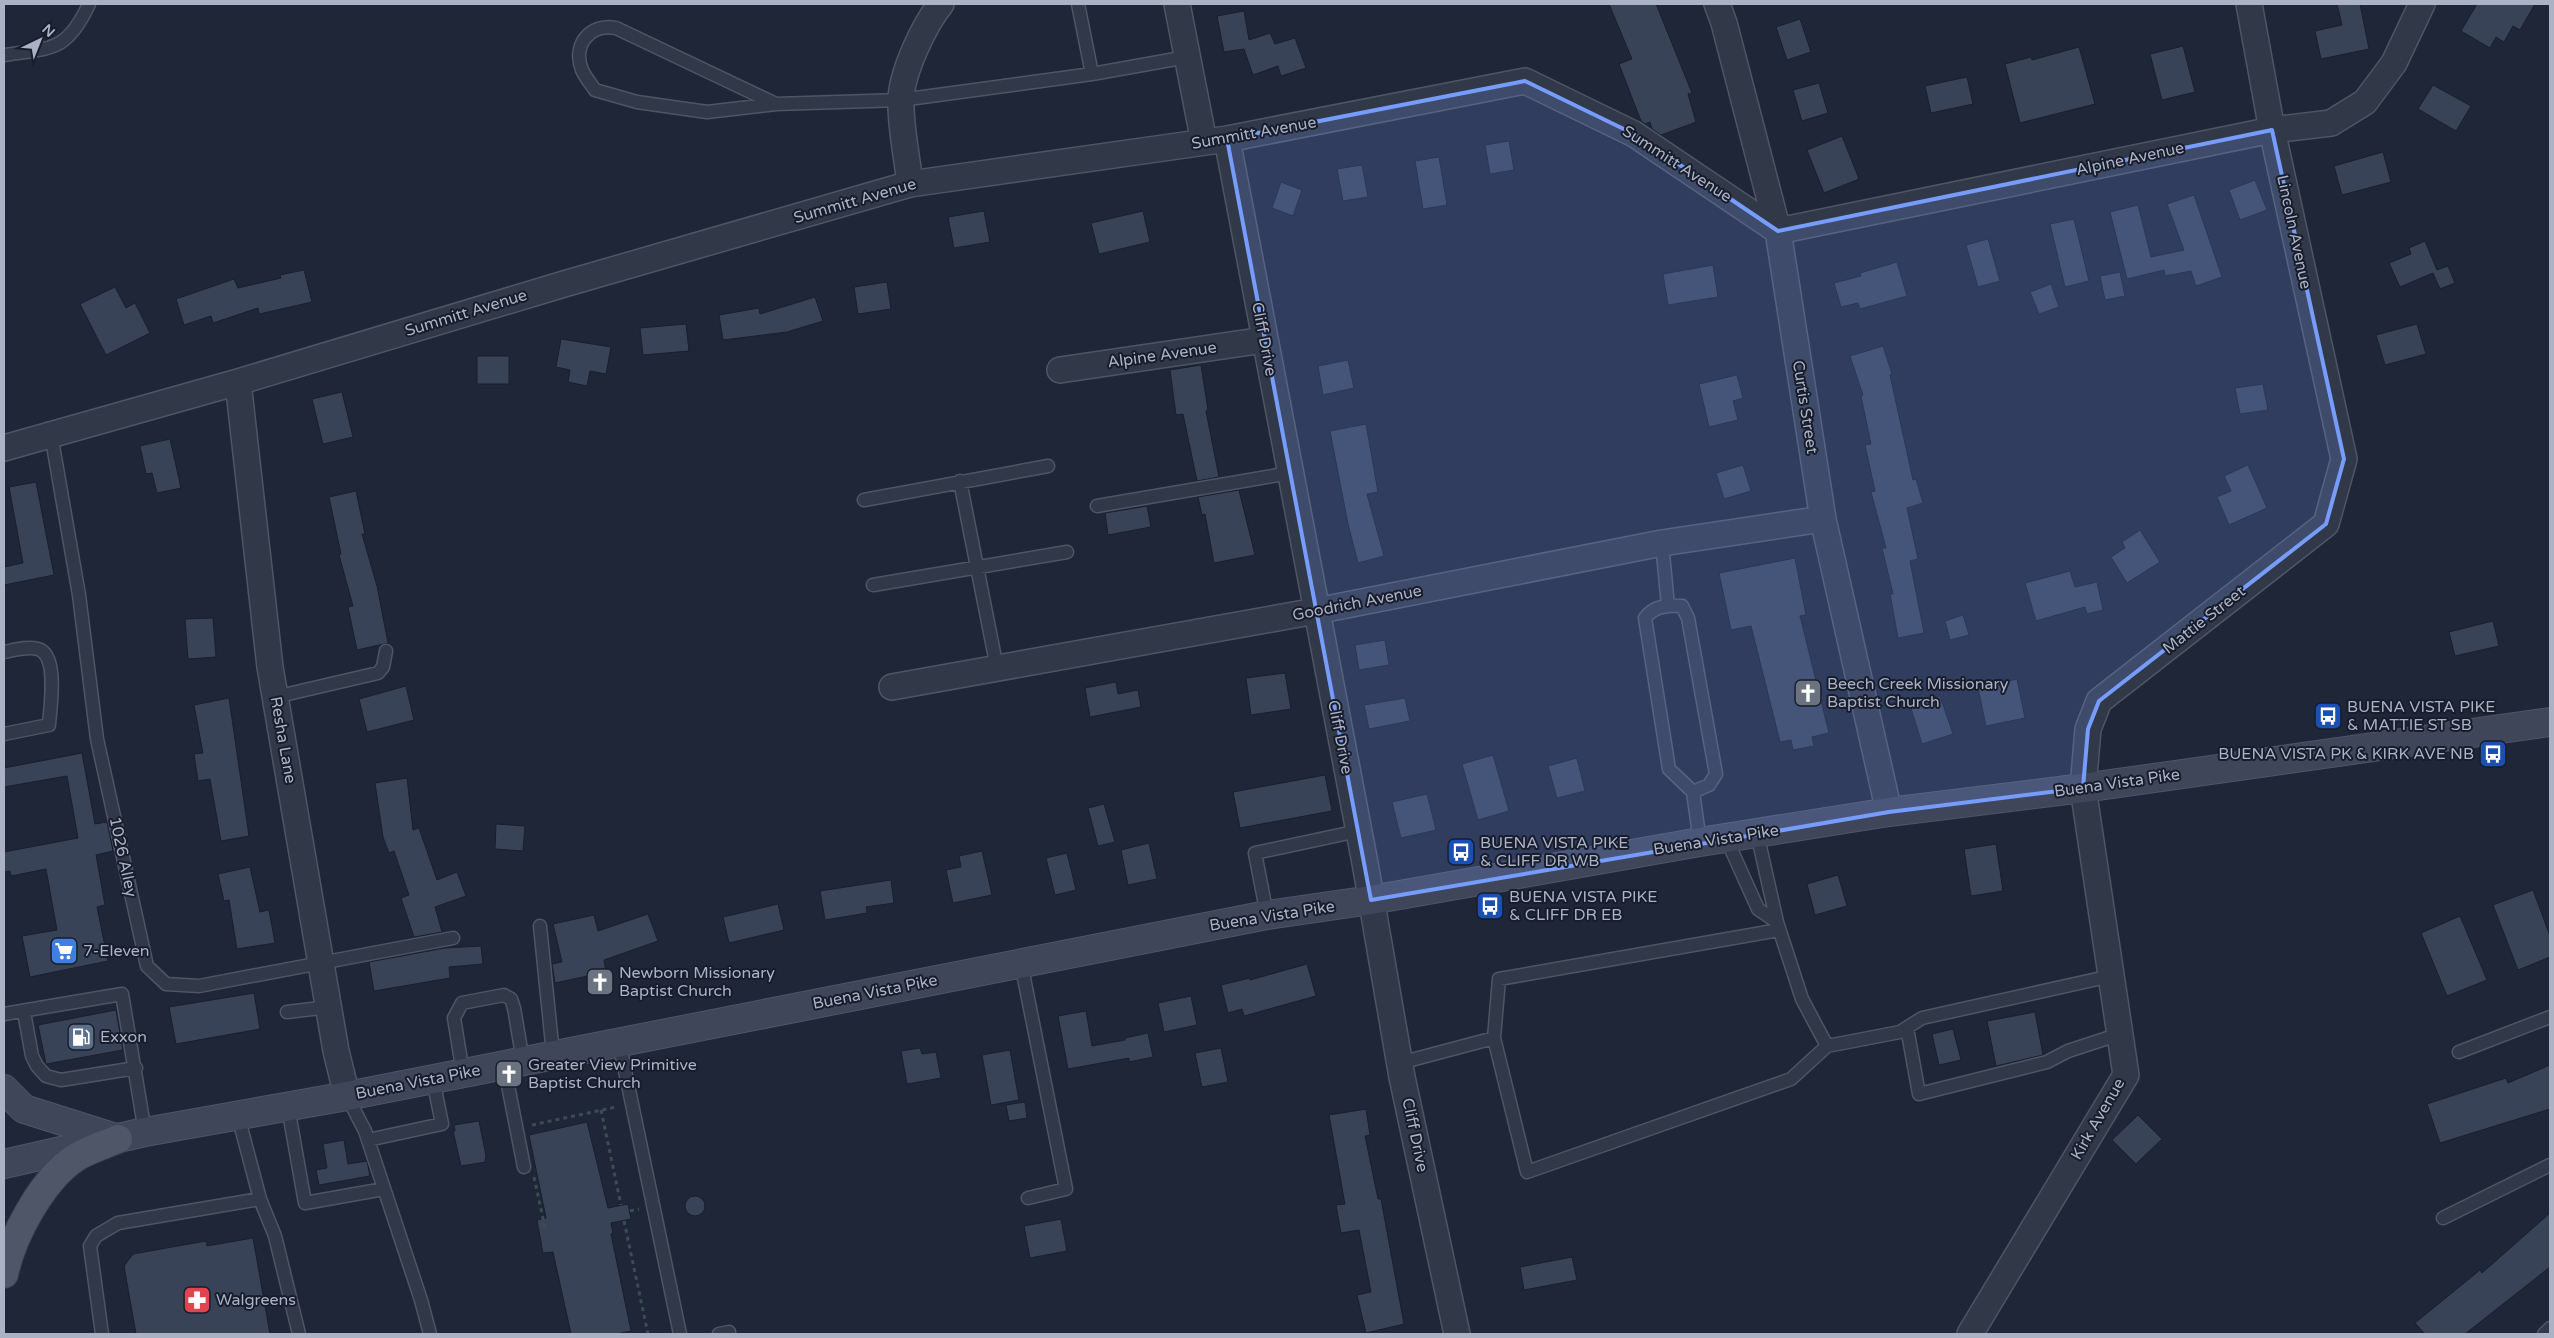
<svg xmlns="http://www.w3.org/2000/svg" width="2554" height="1338" font-family="'Varela Round',sans-serif">
<style>
.building{fill:#394358;stroke:#191f2d}
.lines{fill:none;stroke-linecap:round;stroke-linejoin:round}
.service-casing{stroke:#4f5565;stroke-width:15}
.minor-casing{stroke:#4f5565;stroke-width:28}
.secondary-casing{stroke:#4f5565;stroke-width:30}
.primary-casing{stroke:#3b4150;stroke-width:30}
.path{stroke:#3a4e52;stroke-width:3;stroke-dasharray:4 4;stroke-linecap:butt}
.service{stroke:#313847;stroke-width:12}
.minor{stroke:#313847;stroke-width:25}
.secondary{stroke:#3f465a;stroke-width:28}
.primary{stroke:#4f5668;stroke-width:28}
.marked{fill:#769cfe;fill-opacity:0.2;stroke:#769cfe;stroke-width:4;stroke-linejoin:round}
.labels{text-anchor:middle;dominant-baseline:central;stroke-width:4;stroke-linejoin:round;paint-order:stroke}
.street-label{font-size:16px;fill:#abb2c5;stroke:#171d2b}
.poi-label{font-size:16px;fill:#abb2c5;stroke:#171d2b;text-anchor:start}
</style>
<rect width="100%" height="100%" fill="#1e2637"/>
<path class="building" d="M1609,4h47l36,89 -4,1 8,28 -35,13 -9,-6 -2,-7 -5,2 -4,-3 -22,-57 13,-5z
M2337,4h23l9,45 -48,10 -6,-28 27,-6z
M2477,4h58l-15,26 -7,-4 -9,16 -8,-5 -6,11 -29,-17z
M1244,11l5,29 21,-7 5,11 20,-6 11,30 -25,8 -3,-10 -25,9 -9,-26 -20,3 -7,-36z
M1800,19l11,33 -24,8 -11,-33z
M2183,46l12,46 -33,8 -12,-46z
M2079,47l16,57 -75,19 -15,-59 26,-7 1,3z
M1967,77l6,27 -42,9 -6,-27z
M1819,83l9,30 -26,8 -9,-31z
M2433,85l38,21 -15,25 -38,-22z
M1842,136l17,43 -35,14 -17,-43z
M1509,141l5,29 -24,4 -5,-29z
M2383,152l8,30 -49,13 -8,-29z
M1439,157l8,48 -24,4 -8,-48z
M1362,165l6,32 -25,4 -6,-32z
M2255,180l12,30 -27,10 -11,-30z
M1281,182l21,8 -9,26 -21,-8z
M2194,195l28,82 -26,9 -5,-15 -26,5 -1,-6 -37,9 -17,-67 28,-7 13,52 33,-7 -17,-46z
M984,211l6,31 -36,6 -6,-31z
M1143,211l7,31 -51,12 -8,-31z
M2074,219l15,62 -24,6 -15,-63z
M1988,239l12,42 -22,6 -12,-42z
M2425,241l12,29 11,-4 7,17 -15,6 -7,-16 -33,14 -11,-24 22,-9 -2,-6z
M1897,262l10,34 -47,13 -2,-6 -17,4 -7,-24 27,-7 -1,-3z
M1713,265l5,32 -50,8 -5,-31z
M304,270l8,32 -53,12 -1,-6 -45,15 -2,-7 -27,9 -8,-26 58,-20 4,9 43,-10 -1,-3z
M2120,272l5,24 -20,4 -5,-24z
M887,282l4,27 -33,5 -4,-27z
M2051,284l8,23 -20,7 -9,-22z
M115,287l11,21 9,-5 15,30 -44,22 -26,-51z
M815,297l8,24 -36,11 -64,8 -4,-25 40,-7 1,6z
M686,324l3,27 -46,4 -3,-27z
M2417,324l9,30 -41,11 -9,-30z
M561,339l50,8 -5,27 -16,-3 -3,15 -19,-4 2,-12 -14,-3z
M1883,346l9,28 -2,1 23,105 3,-1 7,24 -16,5 11,51 -8,2 14,72 -26,5 -8,-44h3l-11,-46h4l-15,-56 4,-1 -10,-46 6,-1 -10,-48 2,-1 -13,-39z
M477,356h32v28h-32z
M1348,360l6,28 -31,7 -5,-29z
M1201,365l7,45 -2,1 13,66 -22,4 -14,-67 -7,1 -6,-45z
M1737,375l6,23 -10,3 5,19 -29,7 -10,-43z
M2263,384l5,26 -28,4 -5,-26z
M342,392l11,45 -30,7 -11,-45z
M1366,424l12,68 -11,2 17,62 -26,7 -10,-39 -18,-93z
M170,439l11,49 -24,5 -5,-20 -6,1 -6,-28z
M1743,465l8,26 -27,8 -8,-26z
M2248,465l19,43 -38,17 -12,-28 14,-6 -7,-15z
M36,482l18,93 -50,10v-18l19,-4 -14,-76z
M1239,490l16,65 -41,8 -9,-49 -3,1 -4,-18z
M356,491l9,43h-3l15,52 11,57 -31,7 -9,-43 5,-1 -14,-51 2,-1 -12,-57z
M1147,506l4,21 -43,8 -3,-22z
M2140,530l20,32 -33,21 -16,-26 14,-9 -3,-6z
M1795,558l11,57 -6,1 29,117 -17,4 2,9 -21,4 -2,-10 -11,2 -29,-116 -20,4 -12,-57z
M2070,571l5,16 22,-5 6,28 -16,4 -2,-7 -49,14 -11,-38z
M1963,615l6,20 -19,5 -5,-19z
M213,618l3,39 -28,2 -3,-40z
M2493,621l6,25 -44,10 -6,-24z
M1385,640l4,25 -30,5 -4,-25z
M1285,673l6,36 -40,6 -5,-37z
M2017,679l8,39 -39,8 -8,-38z
M1116,682l2,12 20,-4 3,17 -51,10 -5,-29z
M406,686l8,34 -47,12 -8,-33z
M1940,696l13,38 -31,10 -12,-39z
M229,698l20,138 -28,5 -11,-62 -12,2 -4,-27 9,-1 -9,-48z
M1405,698l5,23 -41,8 -5,-24z
M82,753l13,71 12,-2 6,29 -17,4 9,50 -8,2 11,54 -78,16 -8,-41 35,-6 -11,-61 -35,7 -1,-5 -6,1v-20l74,-14 -11,-62 -63,11v-19z
M1493,755l16,56 -31,9 -16,-56z
M1577,758l8,33 -28,7 -9,-32z
M1325,775l7,36 -92,17 -7,-36z
M407,778l6,52 6,-2 18,52 20,-8 9,24 -31,11 7,25 -28,5 -13,-39 8,-3 -15,-44 -5,2 -6,-16 -8,-54z
M1427,794l9,36 -35,8 -9,-36z
M1104,804l11,38 -17,4 -10,-38z
M496,824l29,2 -2,25 -28,-2z
M1149,843l8,36 -29,6 -7,-35z
M1996,844l7,47 -32,5 -7,-47z
M982,851l10,44 -39,8 -7,-33 15,-3 -2,-11z
M1067,853l9,37 -21,5 -9,-37z
M250,867l10,45 9,-2 6,33 -38,6 -8,-49 -5,1 -6,-27z
M1838,875l9,31 -32,9 -8,-31z
M891,880l3,23 -28,4 1,6 -42,7 -5,-29z
M2533,890l17,46v21l-32,13 -25,-65z
M778,904l6,26 -55,13 -6,-26z
M648,914l10,27 -54,19 2,12 -51,11 -3,-19 10,-2 -9,-38 41,-9 4,16z
M2460,916l27,64 -40,16 -26,-63z
M481,946l2,18 -34,3 1,11 -76,13 -5,-29 76,-14z
M1307,964l9,32 -72,20 -2,-7 -14,4 -7,-28 29,-7v2z
M254,993l6,36 -84,15 -7,-37z
M1191,996l6,29 -33,7 -6,-29z
M116,1010l7,40 -77,14 -8,-39z
M1086,1011l6,35 33,-6v-2l23,-5 5,24 -24,5v-4l-61,11 -10,-53z
M2035,1012l8,43 -47,11 -9,-45z
M1953,1029l8,31 -22,5 -7,-31z
M920,1048l2,6 14,-2 5,26 -34,6 -6,-33z
M1221,1048l7,34 -26,5 -7,-34z
M1010,1050l9,50 -28,5 -9,-50z
M2550,1065v44l-110,34 -13,-39 79,-26 2,5z
M1025,1102l2,16 -18,3 -3,-16z
M1366,1109l4,26 -5,1 13,63h3l23,125 -38,9 -9,-38 14,-3 -12,-62 -18,3 -5,-28 9,-1 -16,-89z
M2138,1115l24,24 -26,25 -24,-24z
M479,1121l7,35 -1,6 -24,4 -8,-35h2l-1,-6z
M587,1122l21,86 20,-4 3,15 -20,4 2,10 -2,1 20,97 -15,3h-45l-18,-82 -10,1 -6,-33 9,-2 -17,-83z
M344,1140l4,24 19,-3 3,15 -51,9 -3,-15 11,-2 -4,-24z
M685 1206a10 10 0 1 1 20 0a10 10 0 1 1-20 0Z
M2550,1213v54l-85,67h-40l-10,-11 65,-53 2,3z
M1061,1219l6,32 -37,7 -6,-32z
M253,1238l17,96h-134l-12,-68 9,-12 73,-13 1,5z
M1572,1257l5,23 -53,10 -4,-23z"/>
<g class="lines">
<g class="service-casing">
<path id="service" d="M1078,4l14,70
M4,55c47,-7 63,-3 85,-51
M776,104l-69,8 -70,-10 -42,-12c-4,-6 -10,-13 -13,-20 -10,-25 8,-47 34,-42l160,76 125,-4 191,-26 95,-17
M51,434l28,161 18,144 50,227 19,18 33,2 254,-48
M960,481l37,187
M864,500l184,-34
M1097,506l193,-33
M1662,543l6,63
M873,585l194,-33
M4,652c10,-2 24,-6 34,-3 21,6 12,59 11,76l-45,9
M275,697l103,-24 5,-6 3,-16
M1693,792l16,-7 7,-11 -28,-156 -6,-12c-15,-1 -28,0 -37,12l24,151 24,23 7,50
M1726,838l32,71 19,13 -20,-89
M1267,915l-12,-62 103,-22
M1777,922l25,77 25,47 73,-14 22,-14 189,-42
M540,926l13,128
M1779,930l-280,49 -5,59 33,134 264,-93 36,-33
M1021,963l45,226 -38,9
M24,1012l8,44 5,10 9,10 15,4 75,-12
M287,1012l42,-5
M4,1014l118,-20 23,138
M1907,1028l12,66 128,-32 21,-11 52,-17
M619,1042l61,292
M2459,1052l91,-35
M1400,1063l94,-25
M504,1065l20,102
M463,1073l-9,-55 8,-15 42,-8 7,4 3,9 9,53
M347,1096l18,35 56,169 9,34
M288,1107l17,96 79,-14
M238,1116l22,83 15,37 24,98
M368,1140l74,-16 -9,-45
M2443,1218l107,-53
M102,1334l-12,-88 6,-10 22,-13 142,-24
M719,1334l10,-2
M2544,1334l6,-6"/>
</g>
<g class="minor-casing">
<path id="minor" d="M1177,4l27,138
M1717,4l7,19 54,208 45,288 66,293
M1227,139l138,724 37,214 55,257
M910,184c-3,-28 -10,-58 -9,-85 1,-27 23,-74 40,-95
M1060,370l204,-30
M238,382l32,285 66,384 11,45
M4,448l234,-66 326,-98 346,-100 317,-45 298,-58 109,53 144,97 494,-101 59,-7 34,-21 29,-39 28,-59
M892,687l424,-76 346,-68 161,-24
M1970,1334l156,-259 -43,-287 5,-59 11,-28 227,-177 18,-65 -72,-329 -23,-126"/>
</g>
<g class="secondary-casing">
<path id="secondary" d="M4,1089l20,20 92,29
M4,1164l141,-32 202,-36 920,-181 104,-15 329,-58 189,-30 194,-24 467,-66"/>
</g>
<g class="primary-casing">
<path id="primary" d="M4,1274c8,-38 38,-94 71,-116 12,-8 29,-13 43,-19"/>
</g>
<path class="path" d="M601,1110l20,95
M532,1125l84,-18
M534,1177l11,51
M630,1211l9,-2
M624,1221l24,113"/>
<use href="#service" class="service"/>
<use href="#minor" class="minor"/>
<use href="#secondary" class="secondary"/>
<use href="#primary" class="primary"/>
</g>
<path class="marked" d="M1525,81l109,53 144,97 494,-101 72,329 -18,65 -227,177 -11,28 -5,59 -194,24 -518,88 -144,-761z"/>
<defs>
<g id="church-square" transform="scale(1.4375)"><rect x="-9" y="-9" width="18" height="18" rx="4" fill="#6b7280" stroke="#171d2b"/><path d="M-1.2-6h2.4v3.5h3.3v2.4h-3.3V6h-2.4V-.1h-3.3v-2.4h3.3Z" fill="#fff"/></g>
<g id="bus-square" transform="scale(1.4375)"><rect x="-9" y="-9" width="18" height="18" rx="4" fill="#1a4fb4" stroke="#171d2b"/><path d="M-5-6H5V4H4V6H2V4H-2V6H-4V4H-5ZM-3.5-4V0h7V-4ZM-3.5 1.2v1.5H-2V1.2ZM2 1.2v1.5H3.5V1.2Z" fill="#fff"/></g>
<g id="supermarket-square" transform="scale(1.4375)"><rect x="-9" y="-9" width="18" height="18" rx="4" fill="#3f7fe0" stroke="#171d2b"/><path d="M-6-5.5h2.5l.6 2H6L4.5 2H-2.5L-4.4-4H-6ZM-1.5 3.2a1.3 1.3 0 1 0 .1 0ZM3 3.2a1.3 1.3 0 1 0 .1 0Z" fill="#fff"/></g>
<g id="fuel-square" transform="scale(1.4375)"><rect x="-9" y="-9" width="18" height="18" rx="4" fill="#5c6f8a" stroke="#171d2b"/><path d="M-5.5-6h7V0h2V4h1.3V-2.5L3-4.5l.8-.8L6-3V5H2.5V1h-1V6h-7ZM-4.2-4.7v3.2H.2V-4.7Z" fill="#fff"/></g>
<g id="pharmacy-square" transform="scale(1.4375)"><rect x="-9" y="-9" width="18" height="18" rx="4" fill="#e0444e" stroke="#171d2b"/><path d="M-2-6h4v4h4v4h-4v4h-4v-4h-4v-4h4Z" fill="#fff"/></g>
</defs>
<g fill-rule="evenodd">
<use href="#church-square" x="1808" y="693"/>
<use href="#bus-square" x="2328" y="716"/>
<use href="#bus-square" x="2493" y="754"/>
<use href="#bus-square" x="1461" y="852"/>
<use href="#bus-square" x="1490" y="906"/>
<use href="#supermarket-square" x="64" y="951"/>
<use href="#church-square" x="600" y="982"/>
<use href="#fuel-square" x="81" y="1037"/>
<use href="#church-square" x="509" y="1074"/>
<use href="#pharmacy-square" x="197" y="1300"/>
</g>
<g class="labels">
<g class="street-label">
<text transform="translate(1254 133) rotate(-10)">Summitt Avenue</text>
<text transform="translate(2130 159) rotate(-12)">Alpine Avenue</text>
<text transform="translate(1677 164) rotate(33)">Summitt Avenue</text>
<text transform="translate(855 201) rotate(-16)">Summitt Avenue</text>
<text transform="translate(2294 232) rotate(78)">Lincoln Avenue</text>
<text transform="translate(466 313) rotate(-17)">Summitt Avenue</text>
<text transform="translate(1264 339) rotate(79)">Cliff Drive</text>
<text transform="translate(1162 355) rotate(-8)">Alpine Avenue</text>
<text transform="translate(1805 407) rotate(81)">Curtis Street</text>
<text transform="translate(1357 603) rotate(-11)">Goodrich Avenue</text>
<text transform="translate(2204 620) rotate(-38)">Mattie Street</text>
<text transform="translate(1340 737) rotate(79)">Cliff Drive</text>
<text transform="translate(283 740) rotate(80)">Resha Lane</text>
<text transform="translate(2117 783) rotate(-8)">Buena Vista Pike</text>
<text transform="translate(1716 840) rotate(-9)">Buena Vista Pike</text>
<text transform="translate(123 857) rotate(78)">1026 Alley</text>
<text transform="translate(1272 916) rotate(-9)">Buena Vista Pike</text>
<text transform="translate(875 992) rotate(-11)">Buena Vista Pike</text>
<text transform="translate(418 1082) rotate(-11)">Buena Vista Pike</text>
<text transform="translate(2098 1119) rotate(-60)">Kirk Avenue</text>
<text transform="translate(1415 1135) rotate(78)">Cliff Drive</text>
</g>
<g class="poi-label">
<text x="1827" y="684">Beech Creek Missionary<tspan x="1827" dy="18">Baptist Church</tspan></text>
<text x="2347" y="707">BUENA VISTA PIKE<tspan x="2347" dy="18">&amp; MATTIE ST SB</tspan></text>
<text x="2474" y="754" text-anchor="end">BUENA VISTA PK &amp; KIRK AVE NB</text>
<text x="1480" y="843">BUENA VISTA PIKE<tspan x="1480" dy="18">&amp; CLIFF DR WB</tspan></text>
<text x="1509" y="897">BUENA VISTA PIKE<tspan x="1509" dy="18">&amp; CLIFF DR EB</tspan></text>
<text x="83" y="951">7-Eleven</text>
<text x="619" y="973">Newborn Missionary<tspan x="619" dy="18">Baptist Church</tspan></text>
<text x="100" y="1037">Exxon</text>
<text x="528" y="1065">Greater View Primitive<tspan x="528" dy="18">Baptist Church</tspan></text>
<text x="216" y="1300">Walgreens</text>
</g>
</g>
<rect width="2554" height="1338" fill="none" stroke="#abb2c5" stroke-width="10"/>
<g transform="translate(40 40) rotate(43)" stroke="#171d2b" stroke-width="4" paint-order="stroke">
<path d="M0-4L9 19L0 12L-9 19Z" fill="#abb2c5"/>
<text y="-8" font-size="14" font-weight="bold" text-anchor="middle" fill="#abb2c5">N</text>
</g>
</svg>
